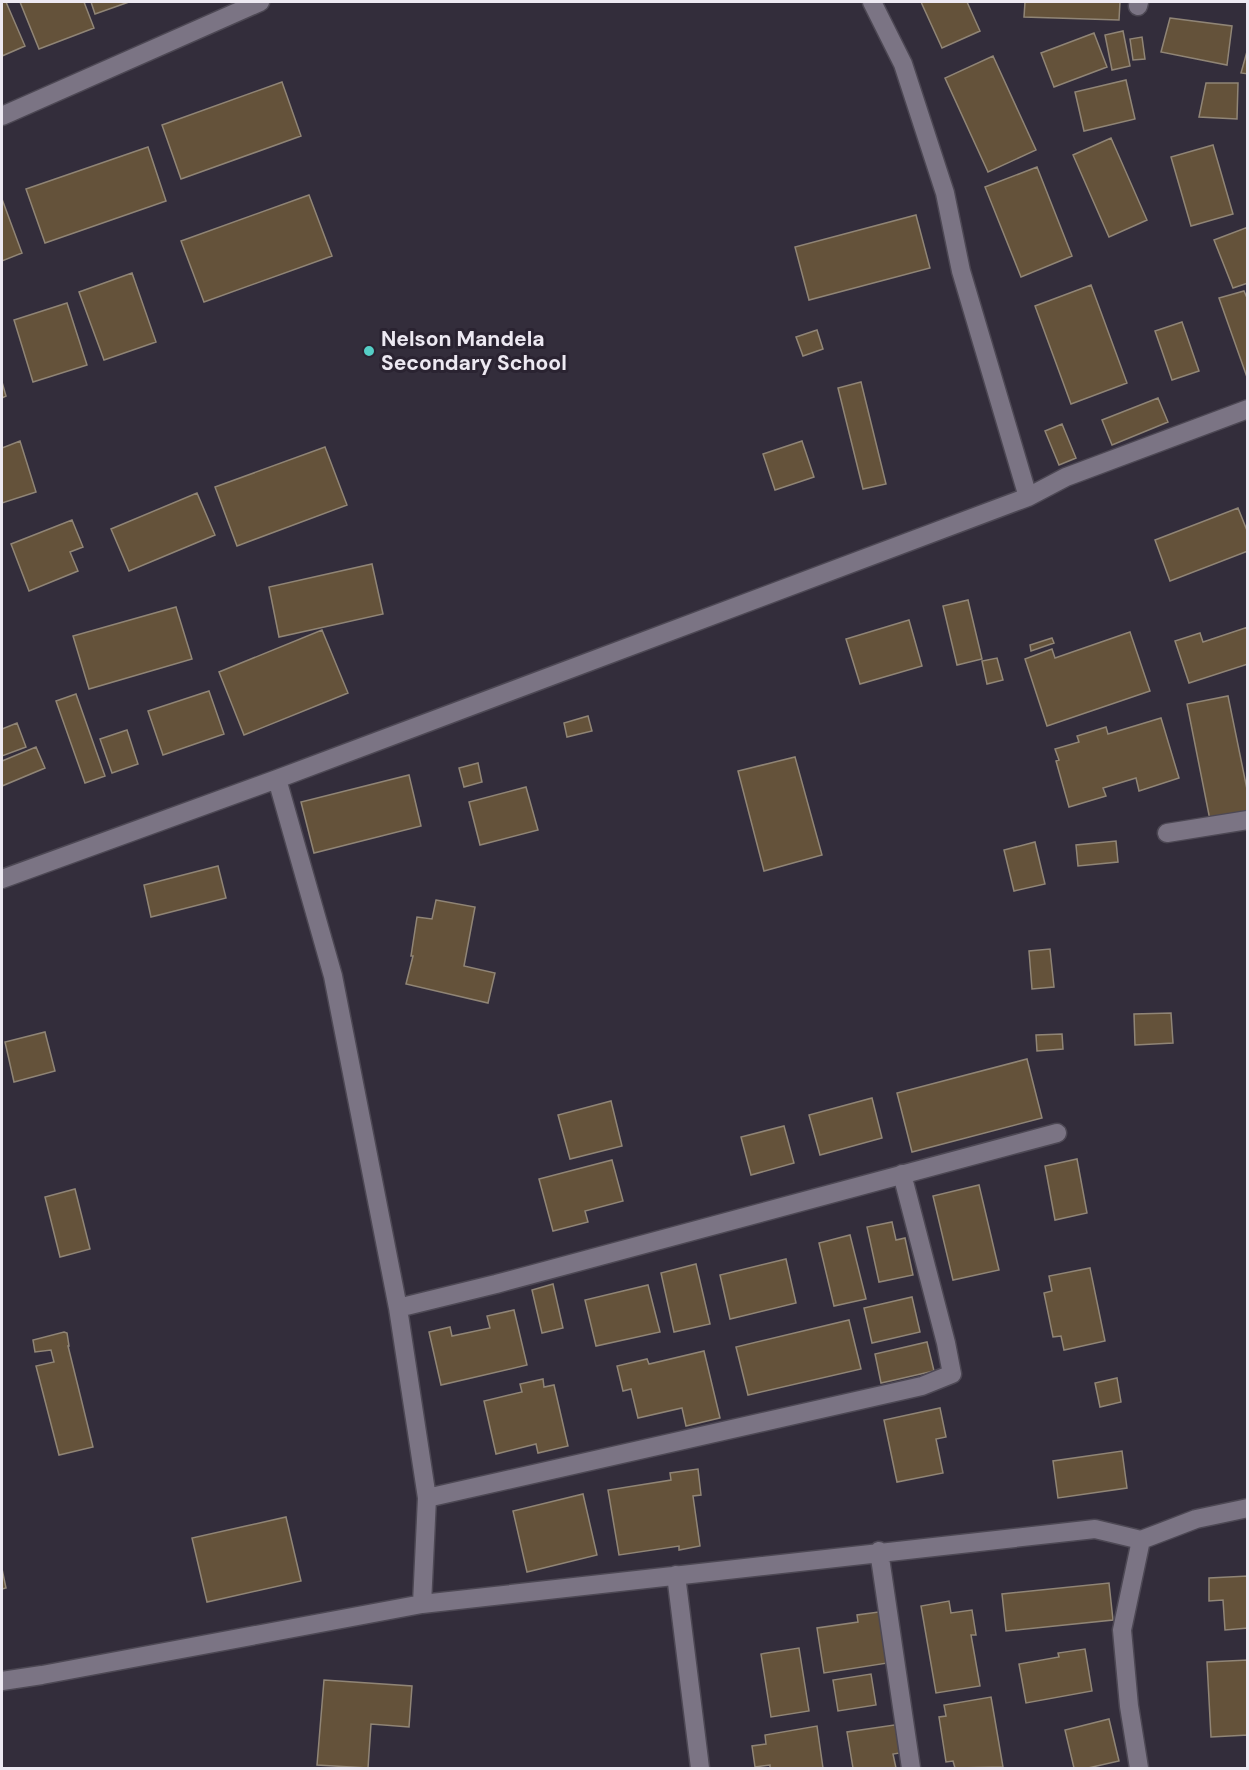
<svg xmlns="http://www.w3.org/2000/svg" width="1249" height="1770" font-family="'DM Sans',sans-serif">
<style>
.building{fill:#64523a;stroke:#908576;stroke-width:1.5}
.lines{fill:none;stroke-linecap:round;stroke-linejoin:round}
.street-casing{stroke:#4d4854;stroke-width:21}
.street{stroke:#7b7484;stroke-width:18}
.poi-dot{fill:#55cec6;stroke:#2a2331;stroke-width:2}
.labels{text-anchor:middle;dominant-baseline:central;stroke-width:6;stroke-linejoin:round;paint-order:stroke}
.poi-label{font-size:21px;font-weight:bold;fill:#ede9f2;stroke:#2a2331;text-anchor:start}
</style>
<rect width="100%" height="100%" fill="#332d3b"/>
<path class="building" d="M2,2h4l19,44 -23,10z
M20,2h64l10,26 -55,21z
M91,2h38l-34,12z
M921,2h46l13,29 -38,17z
M1025,2h95l-1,18 -95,-3z
M1170,18l62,8 -5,39 -66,-13z
M1123,31l7,35 -18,4 -7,-35z
M1094,33l13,34 -53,20 -13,-34z
M1142,37l3,22 -12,1 -3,-21z
M1248,48v26l-7,-1z
M993,56l43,94 -48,22 -43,-94z
M1126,80l9,39 -51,12 -9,-39z
M282,82l19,54 -120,43 -19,-54z
M1206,83h32l-1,36 -38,-2z
M1111,138l36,82 -38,17 -36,-82z
M1213,145l20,69 -42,12 -20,-69z
M148,147l18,54 -121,42 -19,-54z
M1037,167l35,89 -51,21 -36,-90z
M309,195l23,61 -128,46 -23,-61z
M2,199l20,54 -20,8z
M916,215l14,53 -121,32 -14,-53z
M1248,227v56l-15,5 -19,-48z
M132,273l24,69 -52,18 -25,-68z
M1091,285l36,98 -56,21 -36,-98z
M1244,291l4,9v80l-29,-82z
M67,303l20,62 -54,17 -19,-62z
M1182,322l17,49 -27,9 -17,-49z
M817,330l6,19 -20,7 -7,-19z
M2,382l4,14 -4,2z
M861,382l25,102 -23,5 -25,-101z
M1158,398l10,24 -56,23 -10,-25z
M1062,424l14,34 -17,7 -14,-34z
M20,441l16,51 -34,11v-55z
M802,441l12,36 -39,13 -12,-36z
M325,447l22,58 -110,41 -22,-59z
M197,493l18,42 -86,36 -18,-42z
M1238,508l10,25v18l-78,30 -15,-41z
M72,520l11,27 -13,5 8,19 -49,20 -18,-47z
M372,564l11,50 -104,23 -10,-50z
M968,600l14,59 -25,6 -14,-59z
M176,607l16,52 -103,30 -16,-53z
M909,620l13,46 -62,18 -14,-45z
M1248,627v37l-59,19 -14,-42 25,-8 3,9z
M322,630l26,63 -104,42 -25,-63z
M1130,632l20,59 -103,35 -22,-67 27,-10 3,9z
M1052,638l2,5 -23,8 -1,-6z
M997,658l6,22 -16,4 -5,-23z
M209,691l15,43 -61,21 -15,-44z
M76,694l29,82 -20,7 -29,-82z
M1228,696l20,98v18l-38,8 -23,-116z
M588,716l4,15 -25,6 -3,-14z
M1161,718l18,60 -40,13 -3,-13 -33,10 3,8 -37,11 -13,-46 3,-1 -4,-11 24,-7 -2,-6 29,-9 2,7z
M17,723l9,24 -24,9v-27z
M127,730l11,34 -26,9 -12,-34z
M36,747l9,21 -43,18v-25z
M795,757l27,98 -58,16 -26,-100z
M478,763l4,19 -18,5 -5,-19z
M409,775l12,51 -107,27 -13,-51z
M526,787l12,43 -58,15 -11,-43z
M1116,841l2,21 -40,4 -2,-21z
M1035,842l10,42 -31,7 -10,-41z
M218,866l8,32 -75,19 -7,-32z
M436,900l39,7 -11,59 31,7 -7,30 -82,-19 7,-28h-2l6,-39 15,2z
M1050,949l4,38 -22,2 -3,-38z
M1171,1013l2,30 -38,2 -1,-31z
M45,1032l10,39 -41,11 -9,-40z
M1062,1034l1,15 -26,2 -1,-16z
M1027,1059l15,59 -130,34 -15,-59z
M872,1098l10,40 -62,17 -11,-40z
M611,1101l11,45 -52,13 -12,-44z
M784,1126l10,37 -43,12 -10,-38z
M1077,1159l10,54 -32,7 -10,-54z
M612,1160l11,41 -38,10 3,11 -35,9 -14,-52z
M979,1185l20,85 -46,10 -20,-84z
M75,1189l15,60 -30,8 -15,-60z
M892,1222l4,18 9,-2 8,37 -34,7 -12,-55z
M850,1235l16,64 -32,7 -15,-63z
M786,1259l10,44 -66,16 -10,-44z
M696,1264l14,60 -36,8 -13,-59z
M1090,1268l15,73 -41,9 -3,-14 -8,1 -9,-44 8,-2 -3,-15z
M553,1284l10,44 -21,5 -10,-43z
M648,1285l12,47 -64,14 -11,-46z
M912,1297l8,35 -48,11 -8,-35z
M514,1310l13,55 -86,20 -12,-53 21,-5 2,9 38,-8 -3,-12z
M849,1320l12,49 -113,26 -12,-48z
M64,1332l3,1 2,13h-1l25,101 -34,8 -23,-89 18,-4 -3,-12 -16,2 -2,-12z
M927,1342l7,29 -53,12 -6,-29z
M704,1351l16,67 -34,8 -4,-18 -44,10 -7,-29 -8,2 -6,-25 30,-7 2,5z
M1117,1378l4,24 -21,5 -5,-24z
M543,1379l1,8 10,-2 14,61 -30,7 -2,-9 -40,10 -12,-53 38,-9 -2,-8z
M940,1408l6,29 -10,2 7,34 -46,9 -13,-62z
M1122,1451l5,37 -69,10 -5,-37z
M698,1469l3,26 -8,1 7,50 -21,4v-4l-60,9 -11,-65 63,-10 -1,-7z
M583,1494l14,61 -70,17 -14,-61z
M286,1517l15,64 -94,21 -15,-64z
M2,1569l4,19 -4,1z
M1248,1576v52l-23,2 -2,-30 -14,1v-23z
M1109,1583l4,37 -107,11 -4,-37z
M949,1601l2,12 21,-3 4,25h-5l9,51 -44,7 -15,-87z
M886,1611l8,51 -70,11 -7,-45 41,-6 -1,-7z
M799,1648l10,63 -38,6 -10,-63z
M1085,1649l7,42 -66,12 -7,-39 40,-7 -1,-4z
M1248,1660v75l-37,2 -4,-75z
M871,1674l5,31 -38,6 -5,-31z
M324,1680l88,6 -3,41 -38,-3 -3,44 -51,-3z
M991,1697l12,70 -48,1 -2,-7 -7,1 -7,-45 7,-1 -2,-11z
M1109,1719l10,42 -31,7h-14l-9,-38z
M901,1724l5,28 -13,2 3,14h-43l-6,-36z
M817,1726l6,42h-53v-3l-15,2 -3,-21 14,-2 -1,-9z"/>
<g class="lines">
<g class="street-casing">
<path id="street" d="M872,2l31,62 42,129 16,78 67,226
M1138,6l1,-4
M2,116l258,-114
M277,779l56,197 65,332 29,190 -5,106
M1167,833l81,-13
M2,879l275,-100 751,-282 38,-20 182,-68
M398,1308l98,-24 561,-151
M427,1498l495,-112 30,-12 -6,-31 -44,-169
M879,1551l32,217
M676,1575l24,193
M2,1681l40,-6 380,-71 673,-75 46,11 55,-21 52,-11
M1139,1768l-10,-62 -7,-76 19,-90"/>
</g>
<use href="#street" class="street"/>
</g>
<circle class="poi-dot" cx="369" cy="351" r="6"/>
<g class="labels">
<g class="poi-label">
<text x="381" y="339">Nelson Mandela<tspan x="381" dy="24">Secondary School</tspan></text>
</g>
</g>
<rect width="1249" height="1770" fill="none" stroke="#ede9f2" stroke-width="6"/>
</svg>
